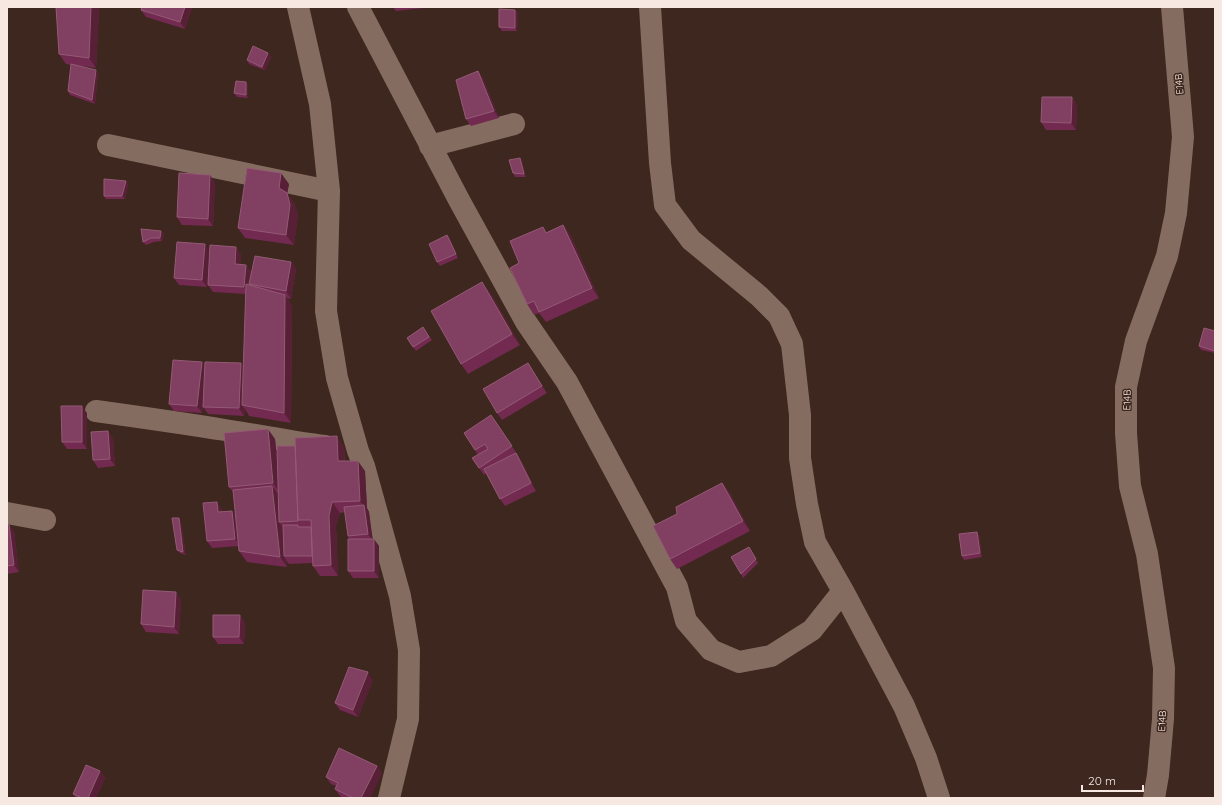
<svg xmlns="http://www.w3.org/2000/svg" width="1222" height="805" font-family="Quicksand,sans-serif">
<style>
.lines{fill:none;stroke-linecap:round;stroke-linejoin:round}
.minor{stroke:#856c61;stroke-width:22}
.wall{fill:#732a51}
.shaded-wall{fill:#572036}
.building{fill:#813f61;stroke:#945a75}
.labels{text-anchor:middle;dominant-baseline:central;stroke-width:3;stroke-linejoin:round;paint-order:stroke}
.street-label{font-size:10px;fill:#f7e9e2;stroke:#3d271e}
</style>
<rect width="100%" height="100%" fill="#3d271e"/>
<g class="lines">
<path class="minor" d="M298,7l22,97 9,87 -3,120 11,67 21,73 6,15 36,130 9,54 -1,69 -19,79
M358,7l101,193 67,122 41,60 110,205 9,34 25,29 28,12 32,-6 41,-26 31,-39
M650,7l10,156 5,42 26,35 68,56 20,20 13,28 8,71v43l7,46 8,38 28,49 61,115 22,52 13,40
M108,145l221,46
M430,146l84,-22
M96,411c43,6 86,12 129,19 34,5 66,12 100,16
M7,513l38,7
M1154,798l4,-23 5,-56 1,-51 -17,-114 -17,-68 -4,-53v-46l10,-46 31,-85 9,-43 7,-76 -11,-130"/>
</g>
<path class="wall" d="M56,7h41l2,2 -3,59 -21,-3 23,9 -3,30 -25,-9 -2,-4 3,-26 -5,-1 -7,-10z
M192,7l-7,22 -39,-12 -5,-7z
M393,7h40l-37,4z
M515,10l3,4 -1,17h-15l-3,-4z
M268,53l3,4 -6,13 -16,-6 -2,-4z
M478,71l5,7 16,40 -28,8 -5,-7z
M246,82l2,3v13l-11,-1 -3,-4z
M1072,97l5,8 -1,25h-30l-5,-8z
M520,158l2,4 4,15h-11l-2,-4z
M126,181l2,4 -3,14h-19l-2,-3z
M215,182l-2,44 -31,-1 -5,-8z
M289,184l-2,10 7,9 4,12 -4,30 -49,-7 -7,-10z
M563,225l8,11 28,62 -53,24 -7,-9 -5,2 -7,-11 20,-72z
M161,231l3,3 -2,7 -8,1 -8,3 -3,-3z
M447,235l3,4 8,19 -18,8 -3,-4z
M210,251l31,3 -1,10 6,1 5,7 -1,7 41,-17 5,7 -5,30 -4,-1 5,8 -1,117 -42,-7 -4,-7 -1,7 -36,-2 -5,-7 1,-11 -2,17 -28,-2 -5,-7 33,-42 3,5 38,-1 3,-72 -33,-2 -5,-7 1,-22 -2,24 -28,-2 -5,-7z
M490,292l30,53 -52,29 -7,-10z
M423,327l9,13 -16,11 -9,-13z
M1215,331v22l-14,-3 -2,-4z
M528,363l19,30 -45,27 -5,-7z
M87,413v36h-20l-5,-7z
M496,422l25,38 15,31 -31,15 -5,-7 -14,-26 -2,2 -12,-17 6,-3 -14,-22z
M113,438l2,28 -17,2 -5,-8z
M275,439l3,28 66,-20 1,14 20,10 2,37 2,4 3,27 7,7v32h-26l-5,-7 1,-32 -1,-3 -3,-24 -5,1 -4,13 2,50h-18l-7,-10 -1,-3 -23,1 -3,-4 1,7 -40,-5 -8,-11v-5l-27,2 -5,-7 15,-32v3l10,-1 4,5 -3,-24 -4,-5z
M722,483l8,10 20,38 -73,38 -7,-10 7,-45z
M181,522l5,33 -6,-2 -3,-3z
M7,525l7,6 5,41 -12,2z
M979,535l3,22 -18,3 -2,-4z
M751,550l7,13 -15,15 -2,-4z
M181,599l-2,35 -33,-2 -5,-8z
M245,622l-1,22h-26l-5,-7z
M373,680l-15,37 -18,-7 -5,-7z
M377,766l5,7 -12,25h-27l-3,-2 -5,-7 1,-3 -5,-2 -5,-7z
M100,771l5,7 -9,20h-20l-3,-4z"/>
<path class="shaded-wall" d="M91,7h6l2,2 -3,59 -7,-10z
M185,7h7l-7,22 -5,-7z
M515,10l3,4 -1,17 -2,-3z
M268,53l3,4 -6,13 -3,-3z
M96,70l2,4 -3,30 -3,-4z
M478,71l5,7 16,40 -5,-7z
M246,82l2,3v13l-2,-3z
M1072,97l5,8 -1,25 -5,-7z
M520,158l2,4 4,15 -2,-3z
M281,173l8,11 -2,10 7,9 4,12 -4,30 -8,-10 -7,-47z
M210,175l5,7 -2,44 -5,-7z
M126,181l2,4 -3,14 -3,-3z
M563,225l8,11 28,62 -7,-10z
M161,231l3,3 -2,7 -2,-3z
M447,235l3,4 8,19 -2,-4z
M205,244l5,8 -3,35 -5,-7z
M236,247l5,7 -1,17 -5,-7z
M291,262l5,7 -5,30 -5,-8z
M246,265l5,7 -2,22 -5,-7z
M482,282l8,10 30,53 -8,-11z
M285,295l7,11 -1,117 -7,-10z
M202,362l5,8 -5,43 -5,-7z
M241,363l5,7 -4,35 3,4 -1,7 -5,-8z
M528,363l5,7 14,23 -5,-7z
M82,406l5,7v36l-5,-7z
M268,429l7,10 5,54 -7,-10z
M108,431l5,7 2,28 -5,-7z
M337,436l7,11 1,25 -7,-11z
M516,453l5,7 15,31 -5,-8z
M358,461l7,10 2,37 2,4 4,29 -5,-7 -3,-25 -5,-8z
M722,483l8,10 20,38 -7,-10z
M272,486l8,10 -1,26 4,5 1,29 2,4 1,7 -7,-10z
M217,502l5,7 1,10 -5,-7z
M332,502l8,11 -4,13 2,50 -7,-11 -2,-49z
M232,511l5,7 3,28 -5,-7z
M179,518l2,4 5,33 -3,-3z
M9,524l5,7 5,41 -5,-7z
M977,532l2,3 3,22 -2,-4z
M374,539l5,7v32l-5,-7z
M176,592l5,7 -2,35 -5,-7z
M240,615l5,7 -1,22 -5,-7z
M368,672l5,8 -15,37 -5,-7z
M377,766l5,7 -12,25h-9z
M100,771l5,7 -9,20h-8z"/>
<path class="building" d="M56,7h35l-2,51 -30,-4z
M142,7h43l-5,15 -39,-12z
M499,9l16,1v18l-16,-1z
M253,46l15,7 -6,14 -15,-7z
M71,64l25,6 -4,30 -24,-9z
M478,71l16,40 -28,8 -10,-39z
M236,81l10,1v13l-12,-2z
M1042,97h30l-1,26 -30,-1z
M520,158l4,16 -11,-1 -4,-13z
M247,168l34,5 -2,15 8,5 3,12 -4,30 -48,-7z
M179,173l31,2 -2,44 -31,-2z
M104,179l22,2 -4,15h-18z
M563,225l29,63 -53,24 -5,-11 -7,3 -17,-36 9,-5 -9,-22 33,-14 3,6z
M141,229l20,2 -1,7h-9l-8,4z
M447,235l9,19 -19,8 -8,-18z
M177,242l28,2 -3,36 -28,-2z
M210,245l26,2 -1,17 11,1 -2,22 -36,-2z
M255,256l36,6 -5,29 -37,-7z
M482,282l30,52 -51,30 -30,-53z
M246,284l39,11 -1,118 -42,-8z
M423,327l6,10 -16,10 -6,-9z
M1204,328l11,3v20l-16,-5z
M173,360l29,2 -5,44 -28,-2z
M205,362l36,1 -2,45 -36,-1z
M528,363l14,23 -45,27 -14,-24z
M61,406h21v36h-20z
M491,415l21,31 -33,22 -7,-10 16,-9 -3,-5 -10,6 -11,-17z
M268,429l5,54 -44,4 -5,-54z
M108,431l2,28 -17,1 -2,-28z
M337,436l1,25h20l2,40 -28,1 -3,14 2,49 -18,1 -2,-46h-13l-3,-82z
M277,446h18l3,74v1l-19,1z
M516,453l15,30 -31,16 -16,-30z
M722,483l21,38 -73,38 -17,-33 24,-12 -1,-7z
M272,486l8,71 -41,-6 -6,-61z
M217,502l1,10 14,-1 3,28 -28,2 -4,-38z
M364,505l4,29 -20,2 -4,-29z
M172,518h7l4,34 -6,-2z
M9,524l5,41 -7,1v-41z
M283,525h15v2h13l1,29h-28z
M977,532l3,21 -18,3 -3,-22z
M348,539h26v32h-26z
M749,547l7,12 -15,15 -10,-17z
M143,590l33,2 -2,35 -33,-3z
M213,615h27l-1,22h-26z
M349,667l19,5 -15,38 -18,-7z
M339,748l38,18 -16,32h-8l-18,-9 3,-6 -12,-6z
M86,765l14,6 -12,27h-6l-9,-4z"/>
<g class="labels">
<g class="street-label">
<text transform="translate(1179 84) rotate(-95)">E14B</text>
<text transform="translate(1127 400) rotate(-89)">E14B</text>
<text transform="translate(1162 721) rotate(-87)">E14B</text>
</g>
</g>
<rect width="1222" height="805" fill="none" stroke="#f7e9e2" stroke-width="16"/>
<path d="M1082 785v6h61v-6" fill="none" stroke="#f7e9e2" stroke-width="2"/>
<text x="1088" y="785" font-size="12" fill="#f7e9e2" stroke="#3d271e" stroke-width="3" paint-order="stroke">20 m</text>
</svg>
